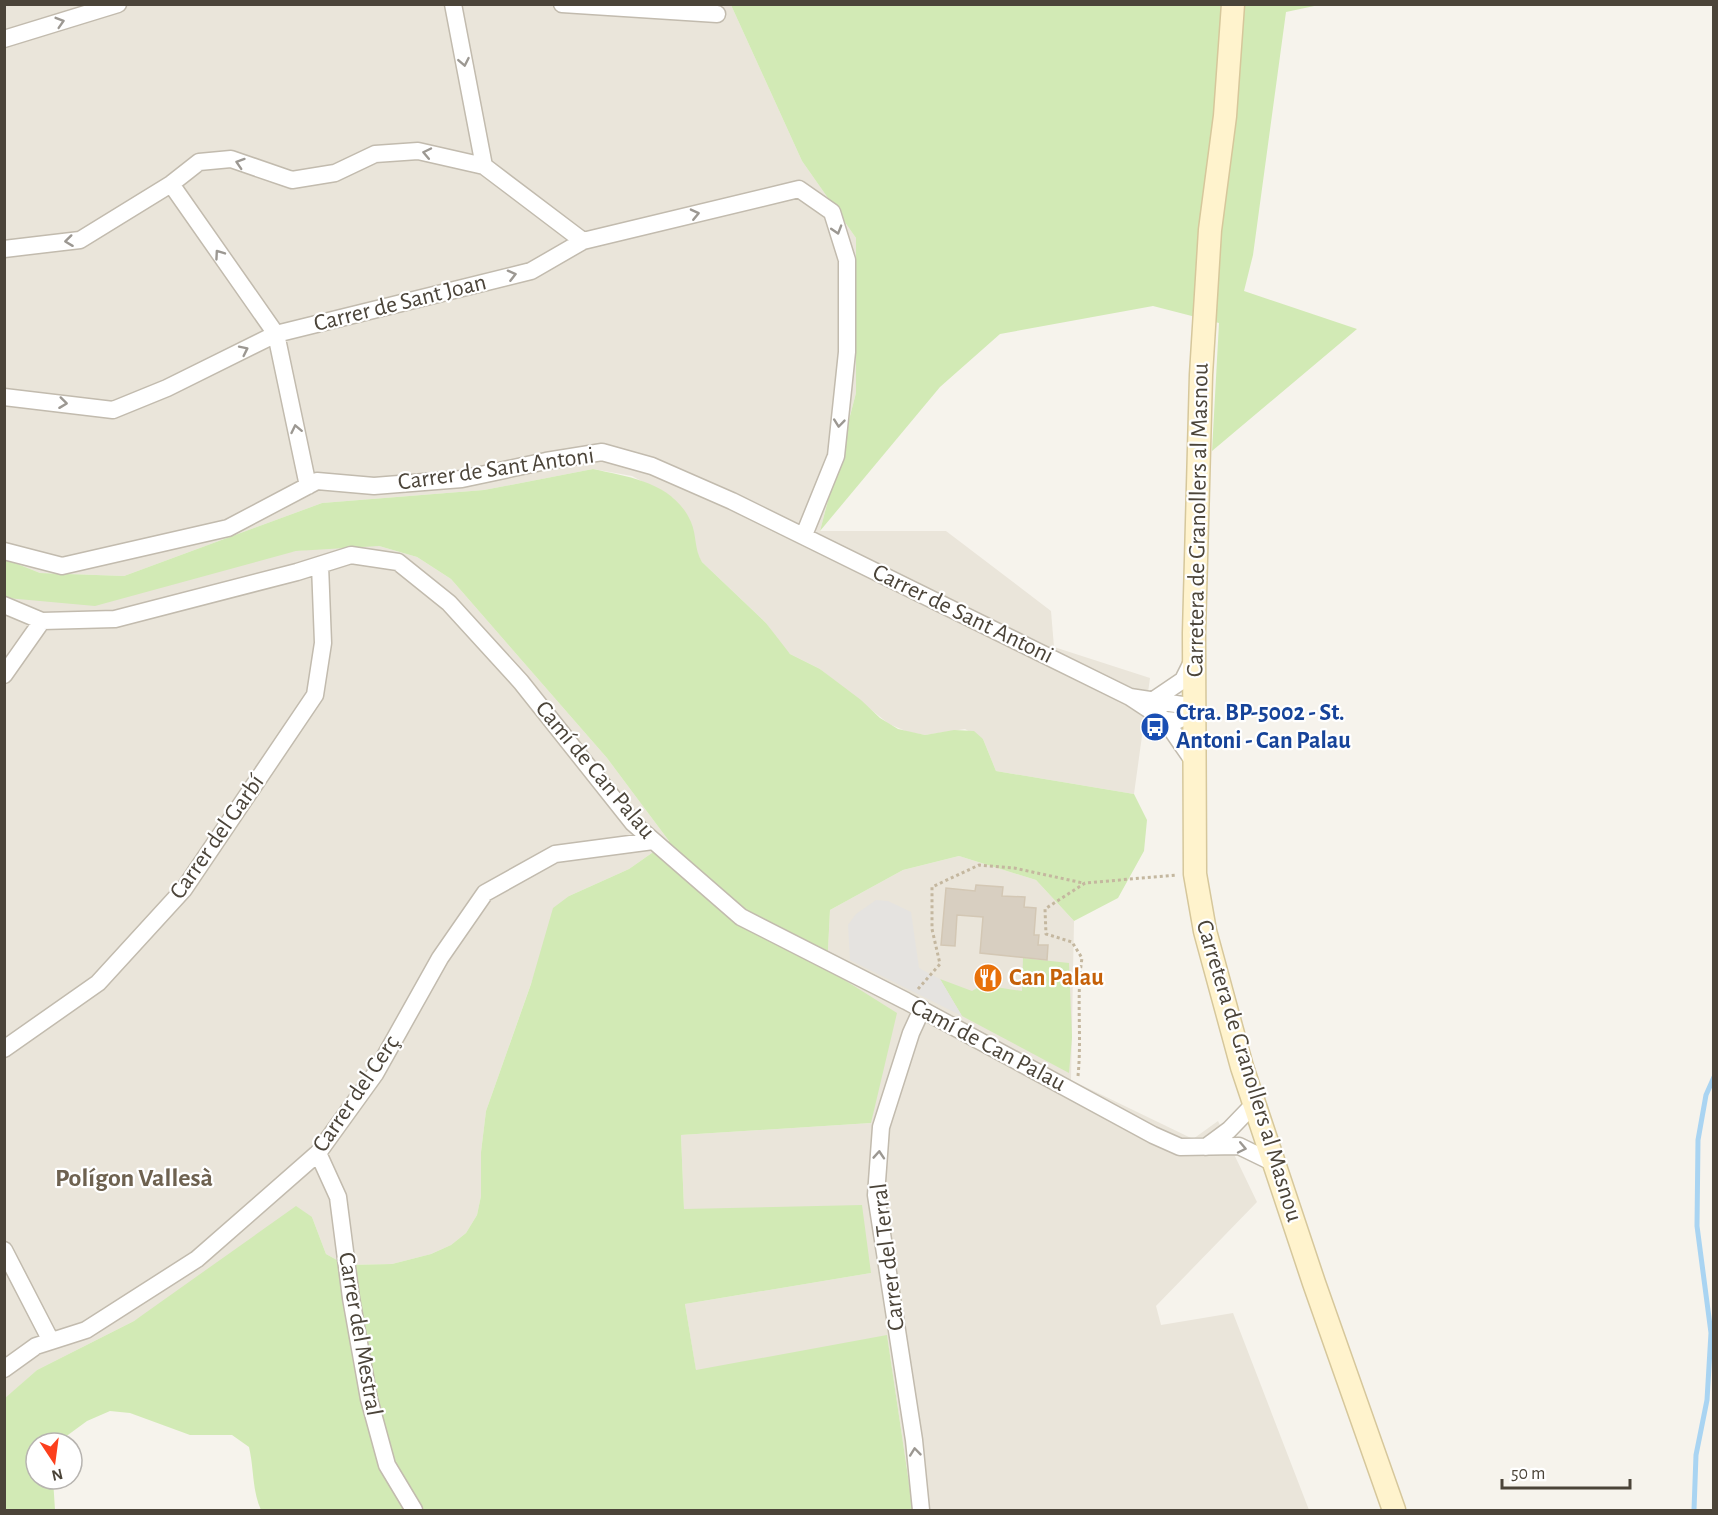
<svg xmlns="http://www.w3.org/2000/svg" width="1718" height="1515" font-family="'Alegreya Sans',sans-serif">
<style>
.residential{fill:#eae5da}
.green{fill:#d2eab5}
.parking{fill:#e5e3e0}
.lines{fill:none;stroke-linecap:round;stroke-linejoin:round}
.stream{stroke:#a9d4f2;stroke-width:5}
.building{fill:#d8cfc1;stroke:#d3c7b4;stroke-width:1.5}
.street-casing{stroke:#c2bbae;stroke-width:19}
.secondary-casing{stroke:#d6c79b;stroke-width:25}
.path{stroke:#c4b79f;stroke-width:3;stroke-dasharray:3 3;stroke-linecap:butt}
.street{stroke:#fff;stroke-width:16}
.secondary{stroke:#fff3cd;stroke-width:22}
.oneway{stroke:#9c9892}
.labels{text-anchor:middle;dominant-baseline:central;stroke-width:4.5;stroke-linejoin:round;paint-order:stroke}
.street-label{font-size:24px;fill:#4b4439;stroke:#fff}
.transit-label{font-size:24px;font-weight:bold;fill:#164399;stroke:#fff;text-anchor:start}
.food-label{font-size:24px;font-weight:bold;fill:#c56008;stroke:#fff;text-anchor:start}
.neighbourhood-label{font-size:26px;font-weight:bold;fill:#6e6250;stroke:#fff}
</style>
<rect width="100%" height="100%" fill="#f6f3ec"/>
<path class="residential" d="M4,5h727l71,156 54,77v155l-36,138h126l105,80 3,36 96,31 -16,116 -138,-23 -13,-32 -18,-10 -40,6 -17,-3 -19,-8 -69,-55 -30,-15 -7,-7 -17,-24 -64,-61 -5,-8 -11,-40 -13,-16 -41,-22 -39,-7 -109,21 -162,13 -198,73 -84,-3 -35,-14z
M358,545l21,1 38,11 34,22 156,179 62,83 -40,28 -60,27 -25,51 -58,164 -5,41v44l-4,19 -11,18 -15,12 -20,9 -39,10 -46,1 -20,-11 -14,-37 -178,104 -97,49 -32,29v-803l291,-45z
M959,856l77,24 38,41 -3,159 122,59 25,-18 39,81 -101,104 5,19 72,-12 76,197h-396l-26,-174 -191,35 -11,-67 186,-31 -187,-64 -3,-74 190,-12 -44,-154 3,-59 73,-40z"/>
<path class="green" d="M731,5h588l-33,7 -33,243 -9,36 113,38 -145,122 7,-128 -66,-17 -153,28 -60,53 -120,144 36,-138v-155l-54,-77z
M593,469c37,8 81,14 98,53 6,14 3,27 11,40l64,61 24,31 30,15 41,31 19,18 18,11 27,6 29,-5 20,1 9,8 13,32 138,23 13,26 -3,31 -26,47 -44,23 -38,-41 -77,-24 -56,14 -73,40 -3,59 70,44 -26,110 -190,12 3,74 178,-4 9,68 -186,31 11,66 191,-35 26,175h-652c-9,-20 -7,-42 -12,-63l-17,-12h-42l-60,-22 -20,-2 -23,10 -30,22h-21v36h17l2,31h-50l-1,-111 33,-29 97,-49 162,-115 16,11 14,37 20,11 46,-1 39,-10 20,-9 15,-12 11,-18 4,-19v-44l5,-41 45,-127 22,-76 16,-12 60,-27 40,-28 -62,-83 -156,-179 -34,-22 -38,-11 -83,5 -201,55 -88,-8 -2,-2v-37l35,14 84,3 198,-73 162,-13z
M1023,958l46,5 3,74 -3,36 -107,-57 -22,-37 32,12 10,-6 40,6z"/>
<path class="parking" d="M876,900l12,1 23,11 8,56 21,11 22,37 -112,-56 -2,-35 8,-11z"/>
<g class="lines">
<path class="stream" d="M1694,1510l2,-55 11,-55 4,-67 -14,-107 1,-86 8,-45 8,-18"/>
</g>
<path class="building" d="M976,885l27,2 -1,9 23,1 -1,10 12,1 -2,27h5l-1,10h10l-1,15 -67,-7 3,-36 -26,-2 -2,31 -14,-1 5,-57 29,3z"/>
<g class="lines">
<g class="street-casing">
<path id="street" d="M453,4l31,162
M562,4l155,10
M4,39l114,-35
M171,184l105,150 32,152
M4,249l76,-9 91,-56 28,-22 32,-3 61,21 43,-7 40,-19 43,-3 66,15 99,75
M4,397l109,13 54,-22 109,-54 255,-63 52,-30 216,-52 33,23 15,48v92l-11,104 -32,79
M4,551l58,15 166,-38 89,-47 57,5 88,-7 84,-18 56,-9 50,14 80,35 398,196 35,23 29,42
M4,605l38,16 73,-2 182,-47 54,-17 47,7 51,41 72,79 112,141 108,94 165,84 247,134 27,12 59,-1 35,17
M4,675l38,-54
M1130,697l59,9 5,6 -18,9 -11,-1
M1155,699l28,-19 9,-18
M4,1049l94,-66 86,-94 131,-194 8,-52 -3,-78
M1206,1147l23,-17 26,-27
M318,1153l20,44 13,101 18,101 18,66 27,45
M4,1250l47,91
M4,1369l32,-23 50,-16 111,-71 121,-106 57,-79 65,-116 45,-65 70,-39 98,-13
M921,1510l-7,-70 -38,-245 5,-68 30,-94 11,-24"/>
</g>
<g class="secondary-casing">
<path id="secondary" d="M1233,4l-8,112 -15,114 -9,145 -7,258 1,241 10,57 37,136 72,216 80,227"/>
</g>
<path class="path" d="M918,989l22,-25 -8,-35v-42l47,-22 35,3 69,15
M1078,1076c4,-40 -2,-79 4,-118l-10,-16 -26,-8 -1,-25 40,-26 92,-8"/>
<use href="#street" class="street"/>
<use href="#secondary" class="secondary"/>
</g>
<defs><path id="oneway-chevron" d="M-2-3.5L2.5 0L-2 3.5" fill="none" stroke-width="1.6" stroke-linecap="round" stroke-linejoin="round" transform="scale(1.5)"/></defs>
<g class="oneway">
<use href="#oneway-chevron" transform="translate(60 22) rotate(-17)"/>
<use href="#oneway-chevron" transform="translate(464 62) rotate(79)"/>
<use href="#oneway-chevron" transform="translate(427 153) rotate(-168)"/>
<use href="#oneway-chevron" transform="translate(240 163) rotate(-162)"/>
<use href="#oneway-chevron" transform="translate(695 214) rotate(-13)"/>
<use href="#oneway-chevron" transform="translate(837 230) rotate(73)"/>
<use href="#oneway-chevron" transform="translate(69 241) rotate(173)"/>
<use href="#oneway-chevron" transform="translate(219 254) rotate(-125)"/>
<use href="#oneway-chevron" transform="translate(512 275) rotate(-14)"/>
<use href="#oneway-chevron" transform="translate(244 350) rotate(-26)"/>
<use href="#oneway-chevron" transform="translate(63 403) rotate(7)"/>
<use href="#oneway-chevron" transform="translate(839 423) rotate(96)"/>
<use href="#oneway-chevron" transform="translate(296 429) rotate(-102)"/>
<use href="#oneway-chevron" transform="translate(1242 1148) rotate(12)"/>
<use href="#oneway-chevron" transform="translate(879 1155) rotate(-86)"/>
<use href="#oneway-chevron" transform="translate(915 1452) rotate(-96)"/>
</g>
<defs>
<g id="bus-disc" transform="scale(1.5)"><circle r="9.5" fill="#1a4fb4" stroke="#fff"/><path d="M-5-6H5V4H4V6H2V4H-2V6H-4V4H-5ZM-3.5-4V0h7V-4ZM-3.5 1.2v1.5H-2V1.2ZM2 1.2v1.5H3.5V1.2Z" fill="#fff"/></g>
<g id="restaurant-disc" transform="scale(1.5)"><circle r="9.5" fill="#e8710a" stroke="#fff"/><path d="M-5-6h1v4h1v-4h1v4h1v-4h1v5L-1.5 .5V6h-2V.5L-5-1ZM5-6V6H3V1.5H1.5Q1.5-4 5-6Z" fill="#fff"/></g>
</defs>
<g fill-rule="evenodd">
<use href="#bus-disc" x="1155" y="727"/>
<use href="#restaurant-disc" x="988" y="978"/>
</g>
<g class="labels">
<g class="street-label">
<text transform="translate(400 303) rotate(-14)">Carrer de Sant Joan</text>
<text transform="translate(496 469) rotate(-8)">Carrer de Sant Antoni</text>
<text transform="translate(1198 520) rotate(-89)">Carretera de Granollers al Masnou</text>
<text transform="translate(963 614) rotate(26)">Carrer de Sant Antoni</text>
<text transform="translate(595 770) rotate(50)">Camí de Can Palau</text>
<text transform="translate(217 837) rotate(-55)">Carrer del Garbí</text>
<text transform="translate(988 1045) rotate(28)">Camí de Can Palau</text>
<text transform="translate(1249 1071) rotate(73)">Carretera de Granollers al Masnou</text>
<text transform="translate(356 1094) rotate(-56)">Carrer del Cerç</text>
<text transform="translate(888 1257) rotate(-97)">Carrer del Terral</text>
<text transform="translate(360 1334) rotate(80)">Carrer del Mestral</text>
</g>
<g class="transit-label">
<text x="1176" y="713">Ctra. BP-5002 - St.<tspan x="1176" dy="28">Antoni - Can Palau</tspan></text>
</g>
<g class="food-label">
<text x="1009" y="978">Can Palau</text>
</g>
<g class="neighbourhood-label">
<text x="134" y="1178">Polígon Vallesà</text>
</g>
</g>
<rect width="1718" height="1515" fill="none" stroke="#4b4439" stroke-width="12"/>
<g transform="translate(54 1461) rotate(167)"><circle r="28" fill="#ffffff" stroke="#b7b4b0" stroke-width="1.5"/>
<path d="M0-4.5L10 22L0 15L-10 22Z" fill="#fc3f1d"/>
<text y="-9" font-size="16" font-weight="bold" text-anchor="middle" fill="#4b4439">N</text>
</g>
<path d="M1502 1479v9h128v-9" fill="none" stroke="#4b4439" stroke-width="3"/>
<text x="1511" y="1479" font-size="18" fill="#4b4439" stroke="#ffffff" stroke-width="4.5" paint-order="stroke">50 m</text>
</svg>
